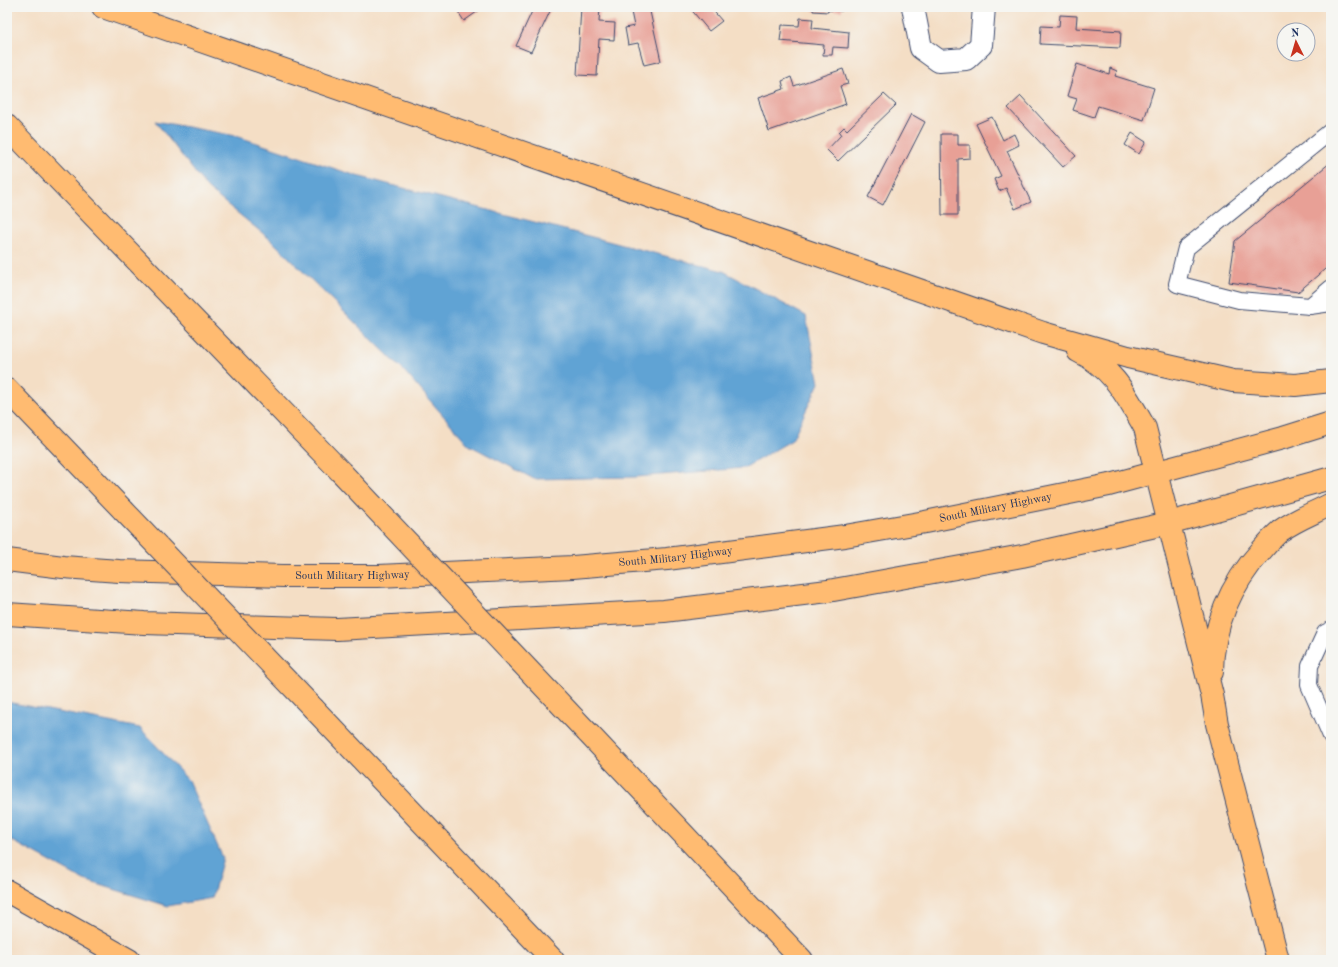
<svg xmlns="http://www.w3.org/2000/svg" width="1338" height="967" font-family="'Old Standard TT',serif">
<style>
.water{fill:#60a3d4;stroke:#3e6999}
.building{fill:#e8a096}
.lines{fill:none;stroke-linecap:round;stroke-linejoin:round}
.lane-casing{stroke:#3c496d;stroke-width:18}
.street-casing{stroke:#3c496d;stroke-width:24}
.primary-casing{stroke:#3c496d;stroke-width:24}
.highway-casing{stroke:#3c496d;stroke-width:24}
.lane{stroke:#fff;stroke-width:16}
.street{stroke:#fff;stroke-width:22}
.primary{stroke:#ffbb71;stroke-width:22}
.highway{stroke:#ffbb71;stroke-width:22}
.highway-bridge-casing{stroke:#3c496d;stroke-width:24;stroke-linecap:butt}
.highway-bridge{stroke:#ffbb71;stroke-width:22}
.labels{text-anchor:middle;dominant-baseline:central;stroke-width:3;stroke-linejoin:round;paint-order:stroke}
.street-label{font-size:11px;fill:#1b2f5e;stroke:#f6f6f2}
</style>
<rect width="100%" height="100%" fill="#f6f6f2"/>
<filter id="ink" filterUnits="userSpaceOnUse"><feTurbulence type="fractalNoise" baseFrequency=".025" numOctaves="2"/><feDisplacementMap in="SourceGraphic" scale="8" xChannelSelector="R" yChannelSelector="G"/><feConvolveMatrix kernelMatrix="1 2 1 2 8 2 1 2 1" color-interpolation-filters="sRGB"/></filter>
<filter id="wash" filterUnits="userSpaceOnUse"><feTurbulence type="fractalNoise" baseFrequency=".012" numOctaves="4" result="noise"/><feDisplacementMap in="SourceGraphic" scale="16" xChannelSelector="R" yChannelSelector="G"/><feGaussianBlur stdDeviation="0.9" result="paint"/><feColorMatrix in="noise" values="0 0 0 0 0 0 0 0 0 0 0 0 0 0 0 0 0 1.4 0 .05"/><feComposite in="paint" operator="in"/></filter>
<g filter="url(#wash)">
<rect width="100%" height="100%" fill="#f4dec5"/>
<path class="water" d="M155,121l81,15 121,40 366,95 83,45 13,67 -27,57 -48,28 -108,9 -102,2 -65,-34 -64,-73 -134,-132 -63,-51z
M7,702l133,26 48,52 35,78 -11,40 -44,8 -84,-26 -77,-42z"/>
<g id="blocks">
<path class="building" d="M455,7h29l-20,14z
M534,7h18l-21,45 -15,-6z
M581,7h19l-1,15 16,1 -1,17 -15,-1 -2,37 -20,-1z
M630,7h19l12,54 -17,4 -6,-22 -10,2 -3,-17 9,-2z
M689,7h21l12,14 -13,10z
M813,7h29v4l-14,-1v2l-15,-1z
M1060,15l17,1 -1,12 45,3 -1,17 -80,-4 1,-18 18,1z
M800,18l13,1 -1,9 37,4 -1,16 -15,-1 -1,8h-9l1,-10 -44,-4 2,-16 17,1z
M1077,64l32,10 1,-6 7,3 -2,5 39,12 -10,32 -46,-14 -4,11 -21,-7 4,-11 -10,-3z
M843,69l5,15 -8,2 6,18 -77,27 -11,-33 26,-9 -2,-8 9,-4 3,9z
M884,94l12,11 -58,56 -11,-11 14,-15 -2,-3 5,-5 3,3z
M1021,96l55,60 -13,11 -55,-59z
M911,114l14,8 -42,83 -15,-8z
M992,117l11,23 11,-6 5,11 -12,6 24,51 -16,7 -9,-21 -7,3 -5,-12 7,-3 -25,-52z
M1132,133l14,9 -7,12 -14,-9z
M941,134h17v11h12v13l-12,1v56h-16z
M1331,162v102l-33,28 -69,-10 6,-41z"/>
</g>
</g>
<g filter="url(#ink)">
<use href="#blocks" fill-opacity="0" stroke="#3c496d" stroke-width="1"/>
<g class="lines">
<g class="lane-casing">
<path id="lane" d="M1331,131l-145,117 -9,36 62,16 71,6 21,-3
M1310,306l21,-18
M1331,630l-6,3 -15,33 -1,19 22,51"/>
</g>
<g class="street-casing">
<path id="street" d="M913,7l8,41 18,13 27,-2 15,-14 3,-38"/>
</g>
<g class="primary-casing">
<g id="primary">
<path id="s1" d="M7,560l56,7 56,4 164,5h95l195,-9 94,-8 178,-23 80,-14 184,-37 174,-47 48,-15"/>
<path d="M7,614l137,9 193,6 327,-18 164,-20 194,-35 147,-33 162,-45"/>
</g>
</g>
<g class="highway-casing">
<path id="highway" d="M103,7l940,326 85,24 105,24 62,4 36,-4
M7,126l334,346
M1078,351c35,17 48,44 67,77l67,267 5,29 61,236
M7,389l116,121
M1212,672c0,-45 19,-88 49,-121 6,-7 12,-14 19,-20 15,-11 34,-18 51,-27
M314,709l239,251
M587,732l215,228
M7,891l122,69"/>
</g>
<use href="#lane" class="lane"/>
<use href="#street" class="street"/>
<use href="#primary" class="primary"/>
<use href="#highway" class="highway"/>
<g class="highway-bridge-casing">
<path id="highway-bridge" d="M341,472l246,260
M123,510l191,199"/>
</g>
<use href="#highway-bridge" class="highway-bridge"/>
</g>
</g>
<g class="labels">
<g class="street-label">
<text stroke="none"><textPath href="#s1" startOffset="994">South Military Highway</textPath></text>
<text stroke="none"><textPath href="#s1" startOffset="670">South Military Highway</textPath></text>
<text stroke="none"><textPath href="#s1" startOffset="346">South Military Highway</textPath></text>
</g>
</g>
<rect width="1338" height="967" fill="none" stroke="#f6f6f2" stroke-width="24"/>
<g transform="translate(1296 42) rotate(355)"><circle r="19" fill="#f6f6f2" stroke="#9ea6b7"/>
<path d="M0-3L7 15L0 10L-7 15Z" fill="#c8321e"/>
<text y="-6" font-size="11" font-weight="bold" text-anchor="middle" fill="#1b2f5e">N</text>
</g>
</svg>
